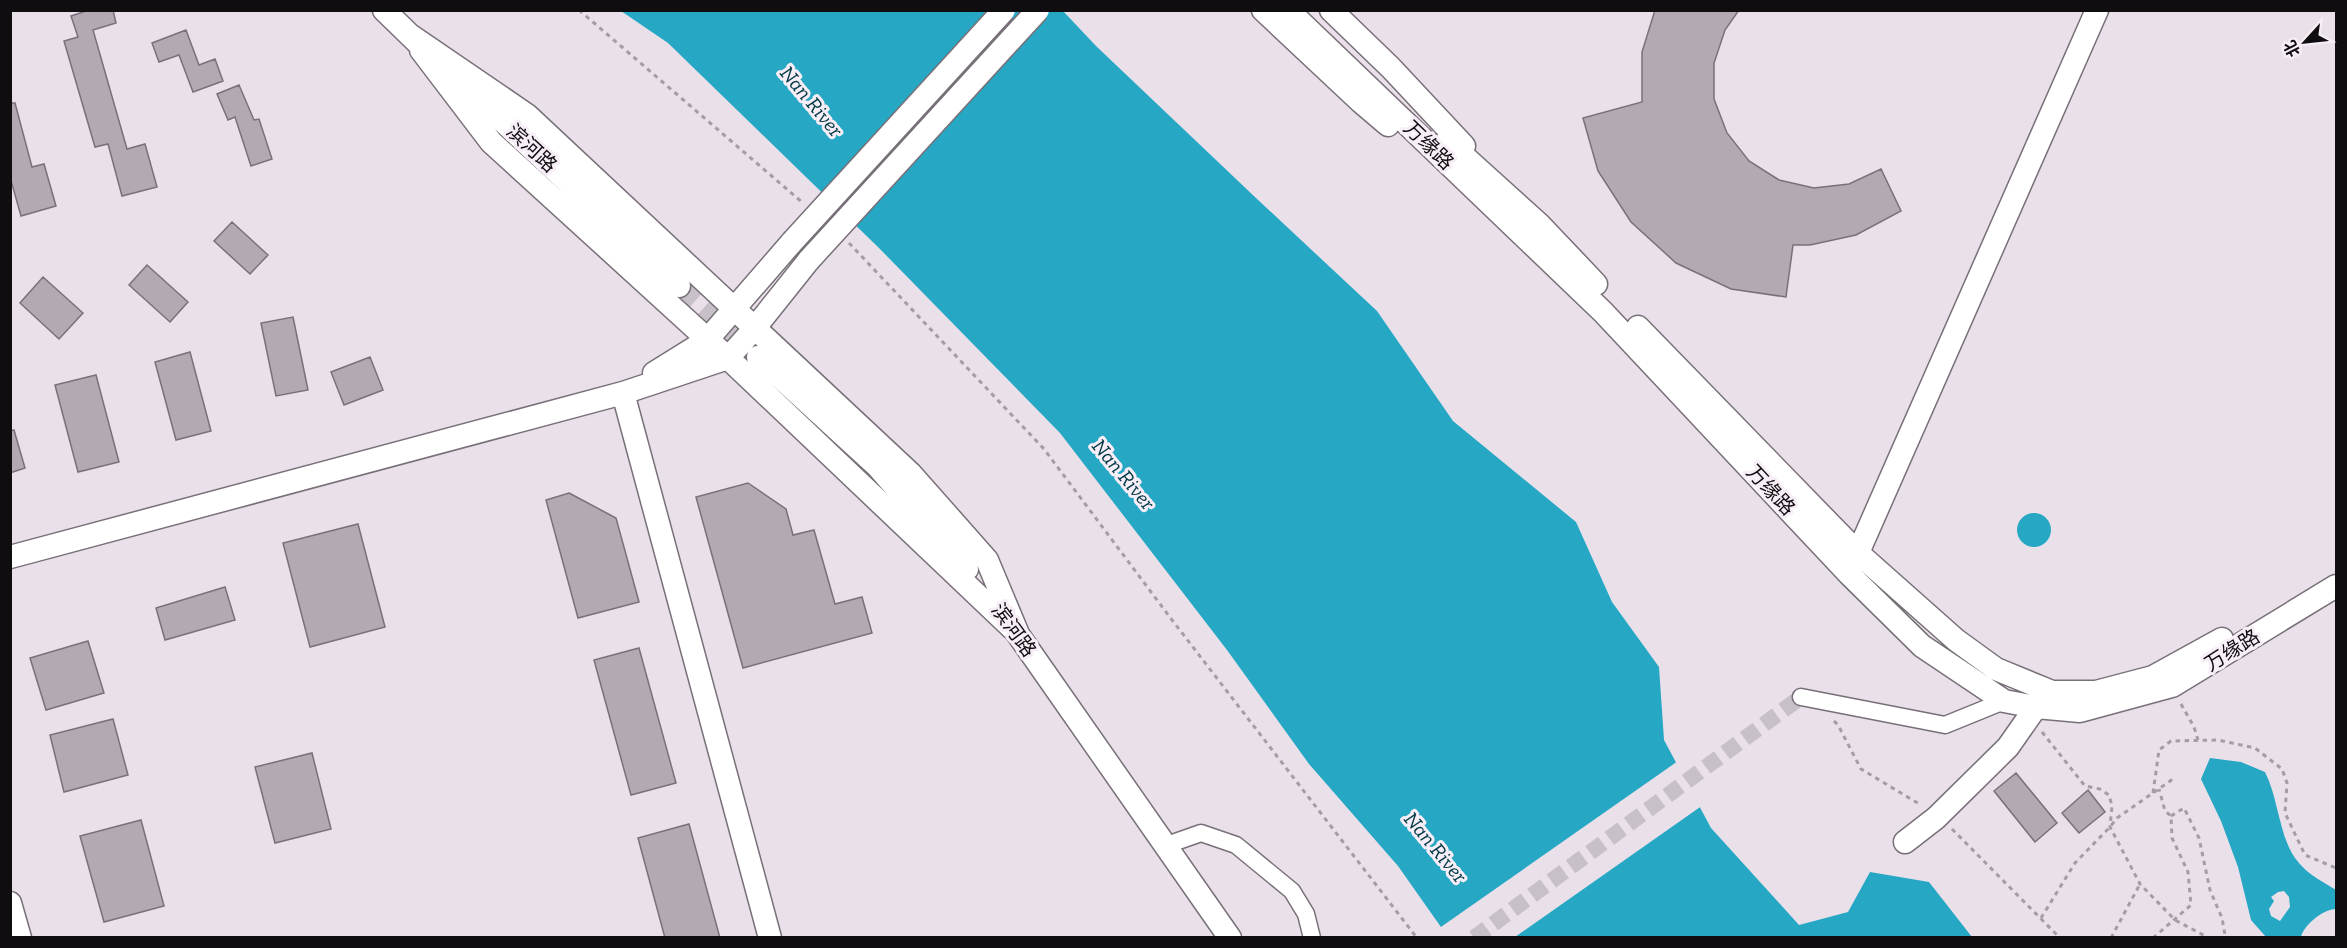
<svg xmlns="http://www.w3.org/2000/svg" width="2347" height="948" font-family="'Zilla Slab','Noto Sans SC',serif">
<style>
.water{fill:#26a7c4;fill-rule:evenodd}
.pier{fill:#e9e0ea}
.building{fill:#b2a9b3;stroke:#79717a;stroke-width:1.5}
.lines{fill:none;stroke-linecap:round;stroke-linejoin:round}
.street-tunnel{stroke:#c8c0c9;stroke-width:16;stroke-dasharray:16 8;stroke-linecap:butt}
.secondary-tunnel{stroke:#c8c0c9;stroke-width:22;stroke-dasharray:22 11;stroke-linecap:butt}
.street-casing{stroke:#787078;stroke-width:19}
.secondary-casing{stroke:#787078;stroke-width:25}
.path{stroke:#a49da5;stroke-width:3;stroke-dasharray:4.5 4.5;stroke-linecap:butt}
.street{stroke:#fff;stroke-width:16}
.secondary{stroke:#fff;stroke-width:22}
.secondary-bridge-casing{stroke:#787078;stroke-width:25;stroke-linecap:butt}
.secondary-bridge{stroke:#fff;stroke-width:22}
.labels{text-anchor:middle;dominant-baseline:central;stroke-width:6;stroke-linejoin:round;paint-order:stroke}
.street-label{font-size:20px;fill:#100d10;stroke:#f7eef7}
.water-label{font-size:21px;font-style:italic;fill:#003945;stroke:#f7eef7}
</style>
<rect width="100%" height="100%" fill="#e9e0ea"/>
<path class="water" d="M621,11h442l33,35 160,152 121,113 76,110 123,101 36,80 47,65 5,73 47,88 88,97 49,-13 22,-40 59,10 43,55h-524l-50,-71 -89,-102 -82,-114 -167,-217 -181,-185 -211,-205z
M2017 530a17 17 0 1 1 34 0a17 17 0 1 1-34 0Z
M2210,758l31,4 24,10c14,27 14,69 34,91 10,12 24,19 37,27v19c-13,0 -32,16 -35,28h-35l-15,-17 -13,-53 -17,-46 -20,-42zM2284,891l5,6 1,10 -10,14 -9,-5 -2,-7 5,-8 -3,-4 7,-5z"/>
<path class="pier" d="M1678,761l25,44 -188,132 -70,1 -7,-9z"/>
<path class="building" d="M89,10h24l3,13 -23,7 34,119 18,-5 12,43 -35,9 -14,-52 -13,3 -31,-106 14,-4 -7,-21z
M1655,10h84l-14,20 -11,33v36l13,34 22,28 30,19 35,8 35,-4 32,-15 20,42 -45,24 -46,10h-17l-7,52 -55,-8 -55,-26 -45,-41 -33,-51 -15,-53 59,-16v-50z
M186,30l13,35 16,-6 8,22 -30,11 -14,-37 -20,7 -7,-19z
M239,85l15,35 5,-1 13,40 -21,7 -16,-49 -7,3 -11,-26z
M10,103h5l17,64 12,-3 12,42 -35,10 -11,-39z
M232,222l36,33 -18,19 -36,-33z
M147,265l41,37 -18,20 -41,-37z
M43,277l40,36 -24,26 -39,-36z
M293,317l15,73 -32,6 -15,-73z
M190,352l21,79 -35,9 -21,-78z
M370,357l13,33 -39,15 -13,-33z
M96,375l23,87 -41,10 -23,-87z
M14,430l11,38 -15,5v-42z
M748,483l38,26 7,26 21,-5 21,74 27,-7 10,36 -129,35 -47,-171z
M569,493l47,25 23,84 -61,16 -32,-118z
M358,524l27,103 -75,20 -27,-104z
M225,587l10,33 -70,20 -9,-32z
M88,641l16,52 -58,17 -16,-52z
M639,648l37,135 -45,12 -37,-135z
M113,719l15,56 -64,17 -14,-57z
M312,753l19,76 -56,14 -20,-76z
M2016,773l41,50 -22,19 -41,-51z
M2088,790l17,22 -26,21 -17,-20z
M141,820l23,86 -60,16 -24,-86z
M689,824l31,114h-55l-27,-100z"/>
<g class="lines">
<path class="street-tunnel" d="M1474,938l327,-241"/>
<path class="secondary-tunnel" d="M679,286l78,70"/>
<g class="street-casing">
<path id="street" d="M1801,697l144,28 59,-24
M1164,846l37,-13 35,12 56,46 14,23 6,24"/>
</g>
<g class="secondary-casing">
<path id="secondary" d="M384,10l35,34
M1263,10l98,92 27,23
M1288,10l315,302 246,262 73,72 82,55 32,6 44,4 92,-25 164,-100
M1331,10l60,58 73,78
M410,35l117,80 384,359 76,86 31,74
M421,50l70,92 237,216 284,270
M465,86l214,200
M1447,141l93,84 56,59
M1638,327l220,226 98,87 40,29 56,23h44l57,-15 69,-38
M758,357l120,110 89,102
M654,373l53,-33 85,-98
M623,393l147,545
M10,557l613,-164 105,-35 26,-29 55,-69
M1853,564l244,-554
M1010,623l220,315
M1905,842l31,-24 72,-71 28,-40
M10,903l10,35"/>
</g>
<path class="path" d="M579,10l224,193
M849,243l195,206 125,167 248,322
M2181,704l13,23 4,13
M1834,721l4,4 23,44 60,36
M2042,732l43,54 15,3 9,6 3,11 -2,21 30,57 35,36 34,18
M2153,793l6,-43 12,-9 47,-1 37,8 27,21 5,14 -2,30 20,42 31,13
M2171,816l13,-8 15,30 11,52 12,28 3,17 -2,3
M1952,829l108,109
M2041,918l34,-55 35,-36 7,-9 56,-39
M2111,938l29,-54
M2153,938l38,-33 -3,-33 -16,-34 -1,-22 -6,-5 -6,-22"/>
<use href="#street" class="street"/>
<use href="#secondary" class="secondary"/>
<g class="secondary-bridge-casing">
<path id="secondary-bridge" d="M792,242l212,-232
M809,260l229,-250"/>
</g>
<use href="#secondary-bridge" class="secondary-bridge"/>
</g>
<g class="labels">
<g class="street-label">
<text transform="translate(1429 145) rotate(44)">万缘路</text>
<text transform="translate(532 148) rotate(43)">滨河路</text>
<text transform="translate(1771 490) rotate(47)">万缘路</text>
<text transform="translate(1014 630) rotate(54)">滨河路</text>
<text transform="translate(2232 650) rotate(-32)">万缘路</text>
</g>
<g class="water-label">
<text transform="translate(812 101) rotate(50)">Nan River</text>
<text transform="translate(1124 474) rotate(50)">Nan River</text>
<text transform="translate(1436 847) rotate(50)">Nan River</text>
</g>
</g>
<rect width="2347" height="948" fill="none" stroke="#100d10" stroke-width="24"/>
<g transform="translate(2305 42) rotate(243)" stroke="#f7eef7" stroke-width="4.5" paint-order="stroke">
<path d="M0-4.5L10 22L0 15L-10 22Z" fill="#100d10"/>
<text y="-9" font-size="16" font-weight="bold" text-anchor="middle" fill="#100d10">北</text>
</g>
</svg>
